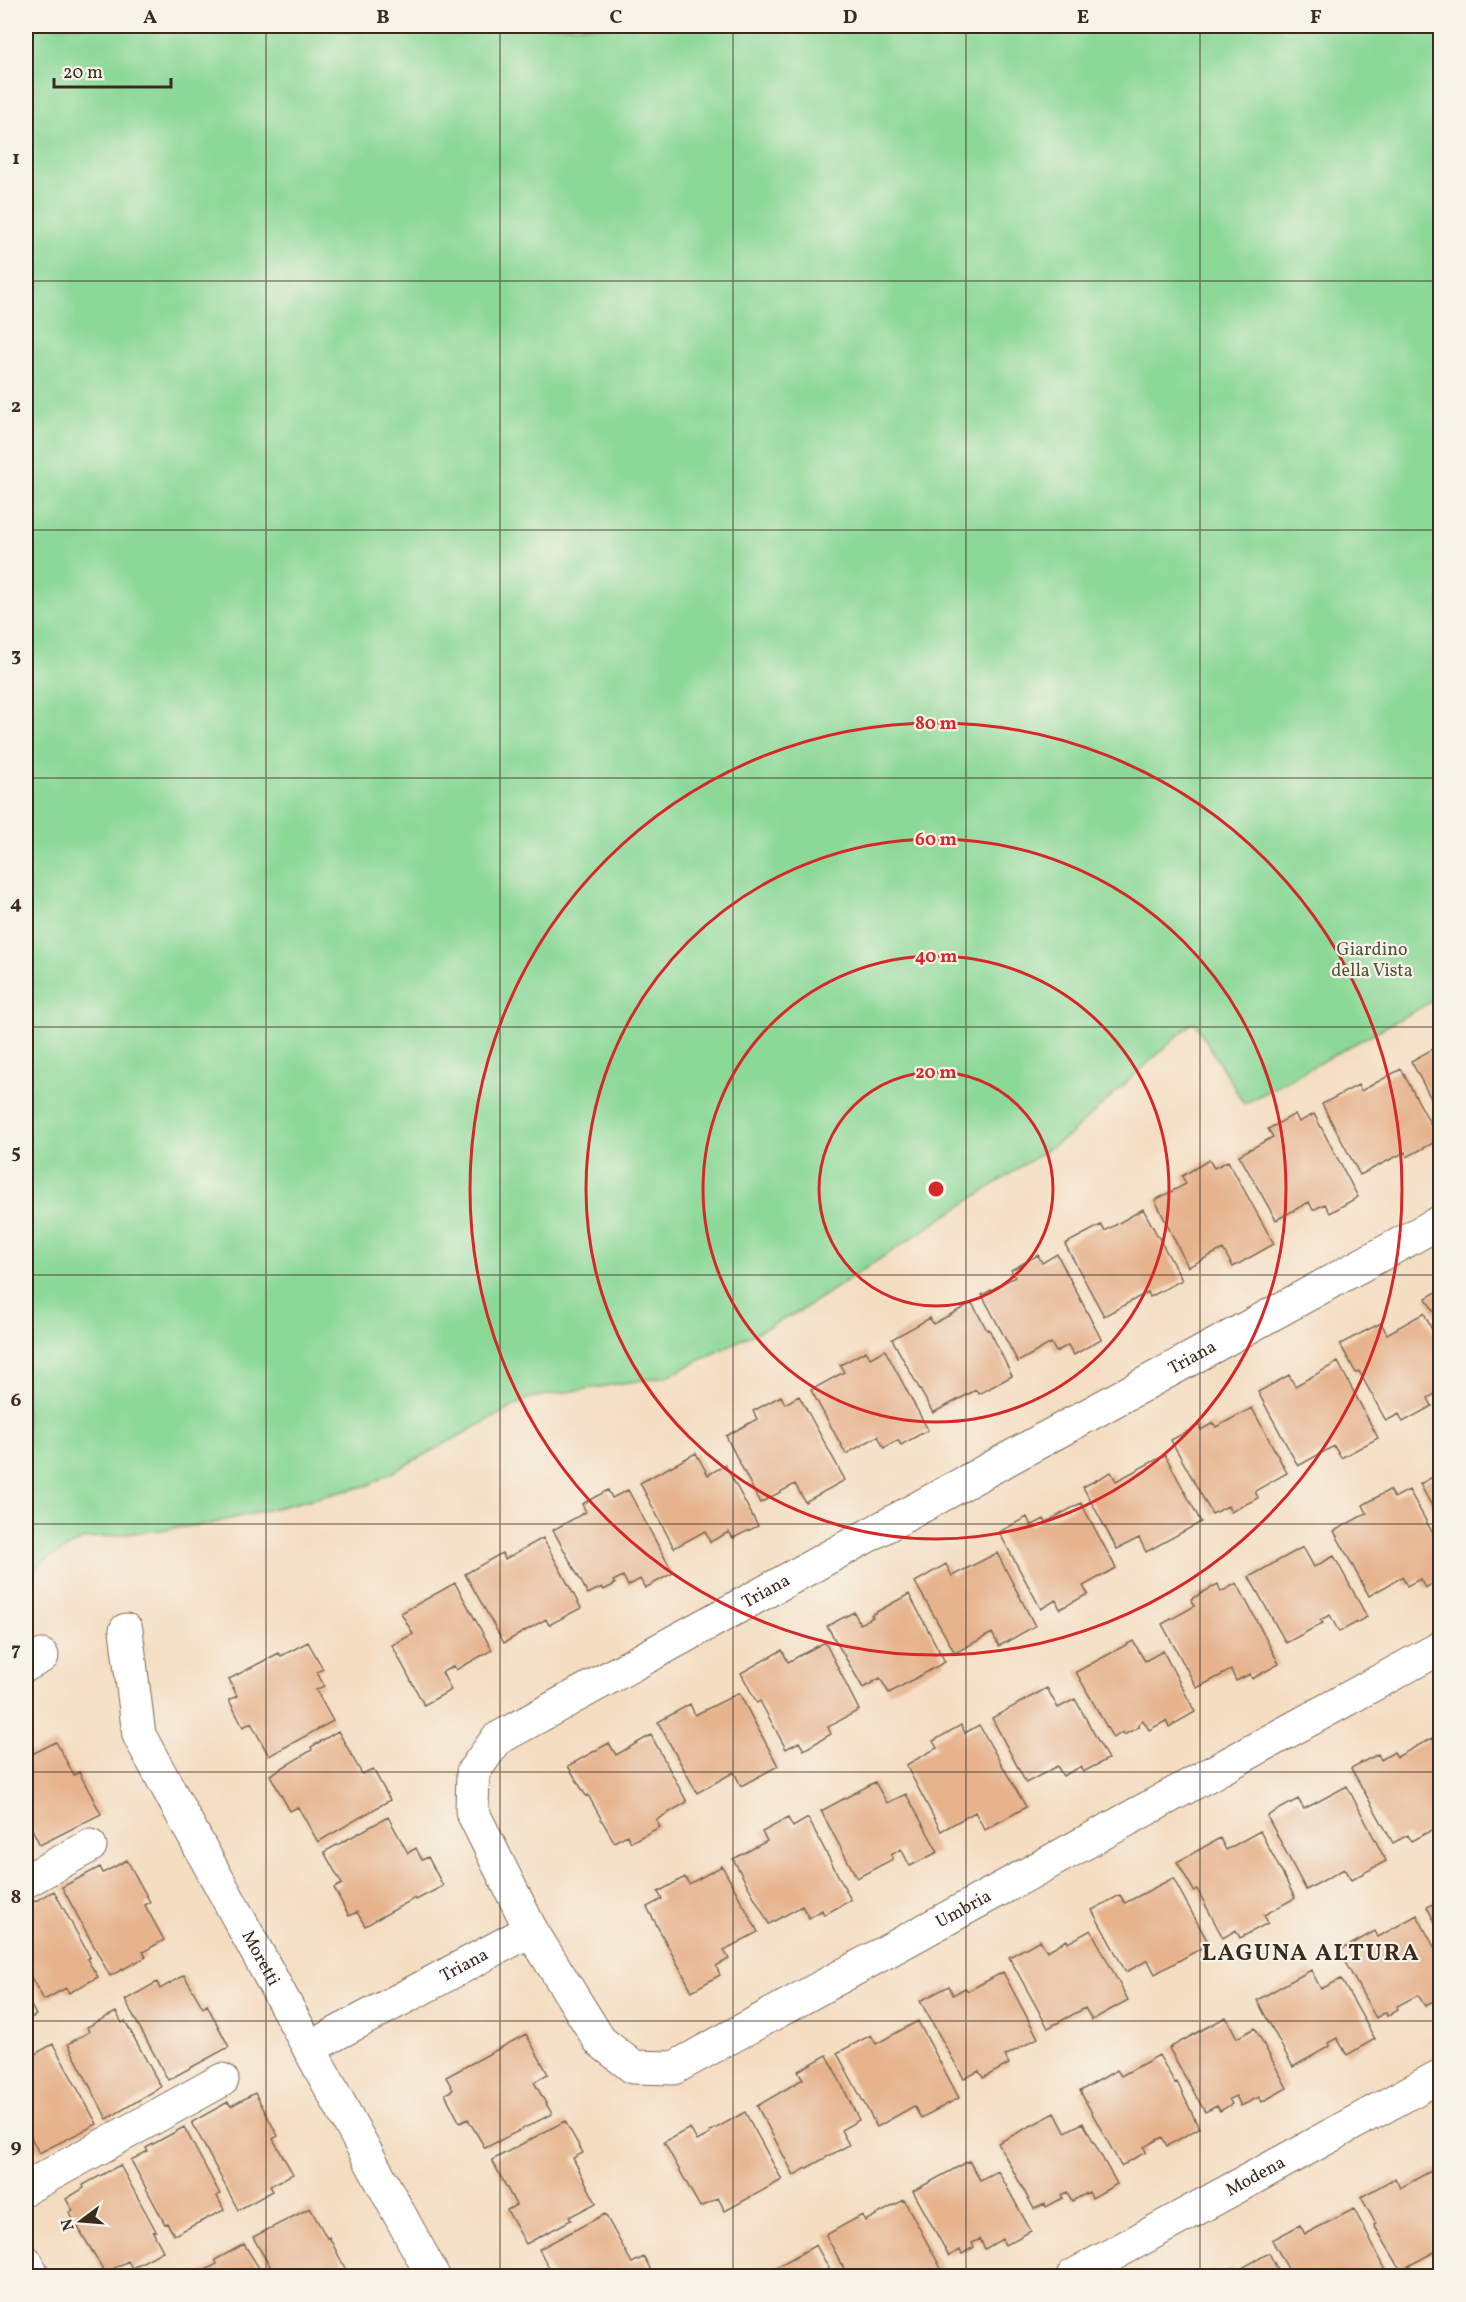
<svg xmlns="http://www.w3.org/2000/svg" width="1466" height="2302" font-family="Vollkorn,serif">
<style>
.green{fill:#8bd897;stroke:#63815a;stroke-width:1.5}
.building{fill:#e6b38d}
.lines{fill:none;stroke-linecap:round;stroke-linejoin:round}
.minor-casing{stroke:#7c6957;stroke-width:35}
.minor{stroke:#fff;stroke-width:33}
.grid{fill:none;stroke:#3b2a1e;stroke-width:1.5;stroke-opacity:0.55}
.ring{fill:none;stroke:#d62828;stroke-width:3}
.labels{text-anchor:middle;dominant-baseline:central;stroke-width:4.5;stroke-linejoin:round;paint-order:stroke}
.park-label{font-size:18px;fill:#4f563c;stroke:#f7f3e8}
.street-label{font-size:18px;fill:#3b2a1e;stroke:#f7f3e8}
.district-label{font-size:24px;font-weight:bold;letter-spacing:1.5px;fill:#3b2a1e;stroke:#f7f3e8}
.centre{fill:#d62828;stroke:#f7f3e8;stroke-width:3}
.ring-label{font-size:18px;text-anchor:middle;font-weight:bold;fill:#d62828;stroke:#f7f3e8;stroke-width:4.5;stroke-linejoin:round;paint-order:stroke}
.neatline{fill:none;stroke:#3b2a1e;stroke-width:2}
.grid-label{font-size:20px;text-anchor:middle;font-weight:bold;fill:#3b2a1e}
</style>
<rect width="100%" height="100%" fill="#f7f3e8"/>
<filter id="ink" filterUnits="userSpaceOnUse"><feTurbulence type="fractalNoise" baseFrequency=".0167" numOctaves="2"/><feDisplacementMap in="SourceGraphic" scale="12" xChannelSelector="R" yChannelSelector="G"/><feConvolveMatrix kernelMatrix="1 2 1 2 8 2 1 2 1" color-interpolation-filters="sRGB"/></filter>
<filter id="wash" filterUnits="userSpaceOnUse"><feTurbulence type="fractalNoise" baseFrequency=".008" numOctaves="4" result="noise"/><feDisplacementMap in="SourceGraphic" scale="24" xChannelSelector="R" yChannelSelector="G"/><feGaussianBlur stdDeviation="1.35" result="paint"/><feColorMatrix in="noise" values="0 0 0 0 0 0 0 0 0 0 0 0 0 0 0 0 0 1.4 0 .05"/><feComposite in="paint" operator="in"/></filter>
<g filter="url(#wash)">
<rect width="100%" height="100%" fill="#f4ddc1"/>
<path class="green" d="M26,26h1414v971l-196,107 -50,-83 -126,115 -268,175 -132,65 -139,22 -160,87 -159,39 -126,15 -39,21 -19,17z"/>
<g id="blocks">
<path class="building" d="M1440,1045v70l-29,-54z
M1401,1069l38,71 -32,17 -2,-5 -45,23 -38,-71 36,-19 3,6z
M1295,1114l4,8 15,-8 44,83 -28,16 -5,-9 -12,6 -4,-8 -33,18 -37,-65 34,-18 -5,-8z
M1209,1160l5,8 14,-7 46,83 -41,23 -10,-18 -35,18 -33,-67 31,-16 -4,-8z
M1143,1209l39,71 -32,17 -2,-5 -44,24 -39,-72 36,-19 4,6z
M1057,1254l44,85 -27,16 -6,-10 -12,7 -5,-9 -33,19 -36,-67 33,-18 -4,-7 27,-15 4,8z
M1440,1290v34l-14,-26z
M972,1303l15,27 2,-1 23,47 -33,18 -3,-4 -43,23 -41,-74 38,-21 3,6z
M1424,1313l16,34v44l-12,7 4,8 -29,16 -4,-8 -13,7 -27,-50 -3,2 -16,-29 41,-21 6,11z
M885,1350l43,80 -27,15 -3,-5 -14,8 -6,-12 -32,18 -35,-64 33,-18 -4,-7 26,-14 4,7z
M1338,1362l40,76 -37,20 -7,-12 -36,20 -40,-74 31,-17 6,11z
M781,1396l4,8 14,-8 46,84 -40,22 -10,-18 -35,19 -34,-67 31,-17 -4,-8z
M1252,1408l35,65 -32,18 3,7 -27,14 -3,-6 -16,8 -41,-74 28,-15 2,5 12,-7 3,4z
M696,1453l12,22 17,-10 33,61 -25,12 -4,-6 -19,10 -5,-11 -31,17 -34,-65z
M1165,1455l36,67 -55,30 -7,-14 -22,11 -34,-62 28,-15 5,9z
M1440,1473v48l-20,-37z
M608,1490l4,8 16,-8 45,83 -28,15 -5,-9 -12,7 -5,-10 -10,5 2,3 -11,6 -2,-3 -14,7 -35,-64 33,-18 -4,-8z
M1389,1490l5,8 15,-8 28,51 -2,1 5,9v29l-15,8 -5,-9 -13,7 -5,-9 -33,19 -35,-65 33,-18 -4,-8z
M1081,1503l35,65 -33,18 5,8 -28,15 -4,-9 -15,9 -42,-77 28,-15 4,9 13,-7 2,3z
M543,1538l38,70 -32,17 -3,-6 -42,24 -39,-69 37,-21 3,6z
M1303,1547l11,20 20,-11 33,61 -28,15 -9,-17 -10,5 3,3 -37,20 -37,-66z
M997,1553l38,73 -36,20 -7,-13 -37,20 -40,-71 31,-18 6,12z
M455,1583l37,67 -36,20 -2,-4 -12,6 9,18 -27,15 -32,-60 21,-11 -12,-21z
M1237,1583l42,81 -27,15 -2,-5 -14,7 -5,-11 -34,18 -35,-64 33,-18 -4,-7 27,-15 3,8z
M909,1594l36,68 -56,31 -9,-15 -17,10 -36,-62 27,-14 6,12 13,-7 -2,-2z
M1133,1641l12,20 18,-10 32,61 -26,15 -3,-6 -17,9 -6,-10 -5,4 1,3 -15,8 -1,-3 -10,6 -37,-66z
M308,1642l15,27 -6,3 7,14 -8,4 17,31 -64,35 -18,-33 -8,4 -14,-27 8,-4 -8,-17 50,-26 2,3z
M825,1642l34,68 -31,17 3,7 -27,16 -5,-8 -13,7 -26,-48 -3,2 -16,-30 41,-23 6,12z
M1047,1688l11,20 17,-9 33,60 -25,13 -3,-5 -17,9 -6,-10 -31,17 -34,-65z
M739,1693l39,73 -37,20 -7,-14 -37,21 -39,-71 32,-18 5,11z
M961,1725l4,8 14,-8 47,82 -41,23 -10,-18 -34,19 -35,-66 31,-17 -4,-7z
M338,1731l24,43 11,-5 17,31 -72,42 -20,-35 -8,4 -20,-36 42,-25 -1,-3z
M651,1735l36,67 -31,18 4,7 -29,15 -4,-7 -13,7 -26,-47 -2,1 -18,-30 41,-23 7,12z
M1432,1738l8,15v64l-5,3 3,7 -27,14 -3,-6 -15,8 -42,-75 27,-14 3,6 13,-8 3,5z
M56,1742l18,33 5,-3 22,42 -61,31 -14,-28v-67l3,-2 3,6z
M875,1782l12,21 19,-9 32,58 -28,14 -9,-17 -10,6 2,4 -36,19 -36,-67z
M1347,1786l39,75 -35,19 -7,-11 -38,21 -39,-74 31,-17 6,10z
M388,1817l20,36 8,-5 6,12 6,-3 15,29 -27,14 -1,-2 -50,28 -8,-14 -8,4 -15,-28 8,-4 -18,-32z
M788,1818l5,9 15,-9 43,82 -27,15 -2,-5 -13,8 -7,-12 -33,18 -36,-65 34,-18 -5,-9z
M1260,1831l35,67 -31,17 4,8 -28,15 -4,-8 -13,8 -26,-49 -3,2 -17,-29 43,-24 6,12z
M127,1860l23,42 -5,3 19,35 -21,12 3,5 -36,19 -48,-89 38,-20 3,6z
M722,1866l36,66 -34,18 5,9 -13,7 4,9 -28,16 -45,-84 15,-8 -4,-7 27,-15 4,7z
M1173,1878l36,66 -54,30 -7,-14 -22,12 -34,-62 28,-15 5,8z
M54,1891l36,66 -3,2 11,18 -29,16 -3,-5 -22,12 -18,-31v-63z
M1440,1900v32l-13,-25z
M1417,1915l23,43v39l-15,9 -7,-11 -21,11 1,3 -11,7 -1,-4 -10,6 -37,-67 36,-20 3,6z
M1091,1930l37,70 -36,20 -7,-12 -37,20 -39,-71 31,-17 7,11 20,-11 1,3z
M1311,1970l10,19 20,-10 34,60 -28,16 -10,-17 -9,5 2,3 -37,21 -36,-67z
M1003,1972l35,66 -33,18 4,8 -26,14 -4,-7 -15,8 -44,-78 29,-15 4,9 12,-7 3,3z
M184,1975l19,33 4,-3 22,42 -61,33 -43,-80 32,-18 3,7z
M26,1996l10,19 -10,6z
M116,2012l6,11 3,-2 36,66 -54,32 -39,-75 21,-12 -2,-5z
M1226,2017l11,21 18,-10 32,60 -25,14 -3,-5 -18,9 -5,-10 -7,3 3,5 -12,7 -3,-5 -12,6 -36,-64z
M918,2021l41,77 -38,20 -7,-12 -37,21 -40,-74 34,-18 5,9z
M526,2034l22,40 -14,8 18,32 -67,34 -17,-29 -8,4 -15,-29 8,-4 -7,-13z
M53,2044l44,80 -58,29 -11,-22 -2,2v-74z
M827,2055l32,65 -18,10 8,15 -55,30 -37,-69 46,-27 -5,-8z
M1159,2055l16,28 2,-1 22,46 -32,18 -5,-9 -18,10 2,5 -25,14 -41,-75 37,-21 4,6z
M255,2093l23,43 -5,3 20,35 -23,12 3,5 -35,19 -46,-88 36,-20 3,4z
M745,2112l37,68 -57,31 -7,-13 -18,9 -36,-65 26,-14 7,13 13,-7 -1,-2z
M1055,2113l10,19 18,-9 34,61 -25,14 -3,-6 -17,9 -5,-9 -6,3 2,3 -17,9 -1,-3 -11,5 -36,-66z
M565,2121l18,32 -10,5 23,45 -27,14 2,3 -45,24 -19,-34 9,-5 -24,-45z
M184,2127l36,67 -3,2 7,14 -50,25 -7,-12 -2,1 -34,-64 17,-9 -2,-3z
M969,2161l11,19 18,-9 33,60 -26,14 -3,-6 -17,10 -5,-10 -8,4 2,4 -12,7 -2,-4 -11,6 -36,-65z
M120,2165l36,66 -3,1 10,19 -31,17 -4,-7 -23,12 -36,-61 4,-1 -7,-12 18,-11 -1,-3z
M1440,2166v87l-2,-3 -37,20 -27,-45 2,-1 -15,-27 34,-19 5,10z
M904,2200l39,72 -8,4h-87l-22,-41 36,-20 3,6z
M310,2208l17,30 2,-1 20,39h-73l-17,-28 -6,-11z
M1354,2209l35,67h-97l-20,-36 28,-15 5,9z
M605,2214l27,49 12,-6 10,19h-101l-14,-27z
M244,2244l20,32h-69l22,-12 -2,-4z
M816,2245l17,31h-70l-1,-1z
M1269,2253l12,23h-81l13,-6 3,6 16,-8 3,4z"/>
</g>
</g>
<g filter="url(#ink)">
<use href="#blocks" fill-opacity="0" stroke="#7c6957" stroke-width="1.5"/>
<g class="lines">
<g class="minor-casing">
<g id="minor">
<path id="s1" d="M126,1630l13,105 294,541"/>
<path d="M26,1665l16,-9"/>
<path d="M26,1881l64,-35"/>
<path id="s2" d="M531,1930l69,111 33,26 41,1 766,-420"/>
<path id="s3" d="M309,2048l222,-118 -59,-119 1,-39 24,-33 943,-517"/>
<path d="M26,2188l196,-108"/>
<path d="M26,2262l7,14"/>
<path id="s4" d="M1073,2276l367,-200"/>
</g>
</g>
<use href="#minor" class="minor"/>
</g>
</g>
<path class="grid" d="M266,26v2250M500,26v2250M733,26v2250M966,26v2250M1200,26v2250M26,281h1414M26,530h1414M26,778h1414M26,1027h1414M26,1275h1414M26,1524h1414M26,1772h1414M26,2021h1414"/>
<g class="ring">
<circle cx="936" cy="1189" r="117"/>
<circle cx="936" cy="1189" r="233"/>
<circle cx="936" cy="1189" r="350"/>
<circle cx="936" cy="1189" r="466"/>
</g>
<g class="labels">
<g class="park-label">
<text x="1372" y="950">Giardino<tspan x="1372" dy="21">della Vista</tspan></text>
</g>
<g class="street-label">
<text stroke="none"><textPath href="#s3" startOffset="1257">Triana</textPath></text>
<text stroke="none"><textPath href="#s3" startOffset="771">Triana</textPath></text>
<text stroke="none"><textPath href="#s2" startOffset="544">Umbria</textPath></text>
<text stroke="none"><textPath href="#s1" startOffset="360">Moretti</textPath></text>
<text stroke="none"><textPath href="#s3" startOffset="176">Triana</textPath></text>
<text stroke="none"><textPath href="#s4" startOffset="208">Modena</textPath></text>
</g>
<g class="district-label">
<text x="1311" y="1954">LAGUNA ALTURA</text>
</g>
</g>
<circle cx="936" cy="1189" r="9" class="centre"/>
<g class="ring-label">
<text x="936" y="729">80 m</text>
<text x="936" y="845">60 m</text>
<text x="936" y="962">40 m</text>
<text x="936" y="1078">20 m</text>
</g>
<rect width="1466" height="2302" fill="none" stroke="#f7f3e8" stroke-width="66"/>
<g transform="translate(81 2221) rotate(254)" stroke="#f7f3e8" stroke-width="4.5" paint-order="stroke">
<path d="M0-4.5L10 22L0 15L-10 22Z" fill="#3b2a1e"/>
<text y="-9" font-size="16" font-weight="bold" text-anchor="middle" fill="#3b2a1e">N</text>
</g>
<path d="M54 78v9h117v-9" fill="none" stroke="#3b2a1e" stroke-width="3"/>
<text x="63" y="78" font-size="18" fill="#3b2a1e" stroke="#f7f3e8" stroke-width="4.5" paint-order="stroke">20 m</text>
<rect x="33" y="33" width="1400" height="2236" class="neatline"/>
<g class="grid-label">
<text x="150" y="23">A</text>
<text x="383" y="23">B</text>
<text x="616" y="23">C</text>
<text x="850" y="23">D</text>
<text x="1083" y="23">E</text>
<text x="1316" y="23">F</text>
<text x="16" y="164">1</text>
<text x="16" y="412">2</text>
<text x="16" y="661">3</text>
<text x="16" y="909">4</text>
<text x="16" y="1158">5</text>
<text x="16" y="1406">6</text>
<text x="16" y="1655">7</text>
<text x="16" y="1903">8</text>
<text x="16" y="2152">9</text>
</g>
</svg>
